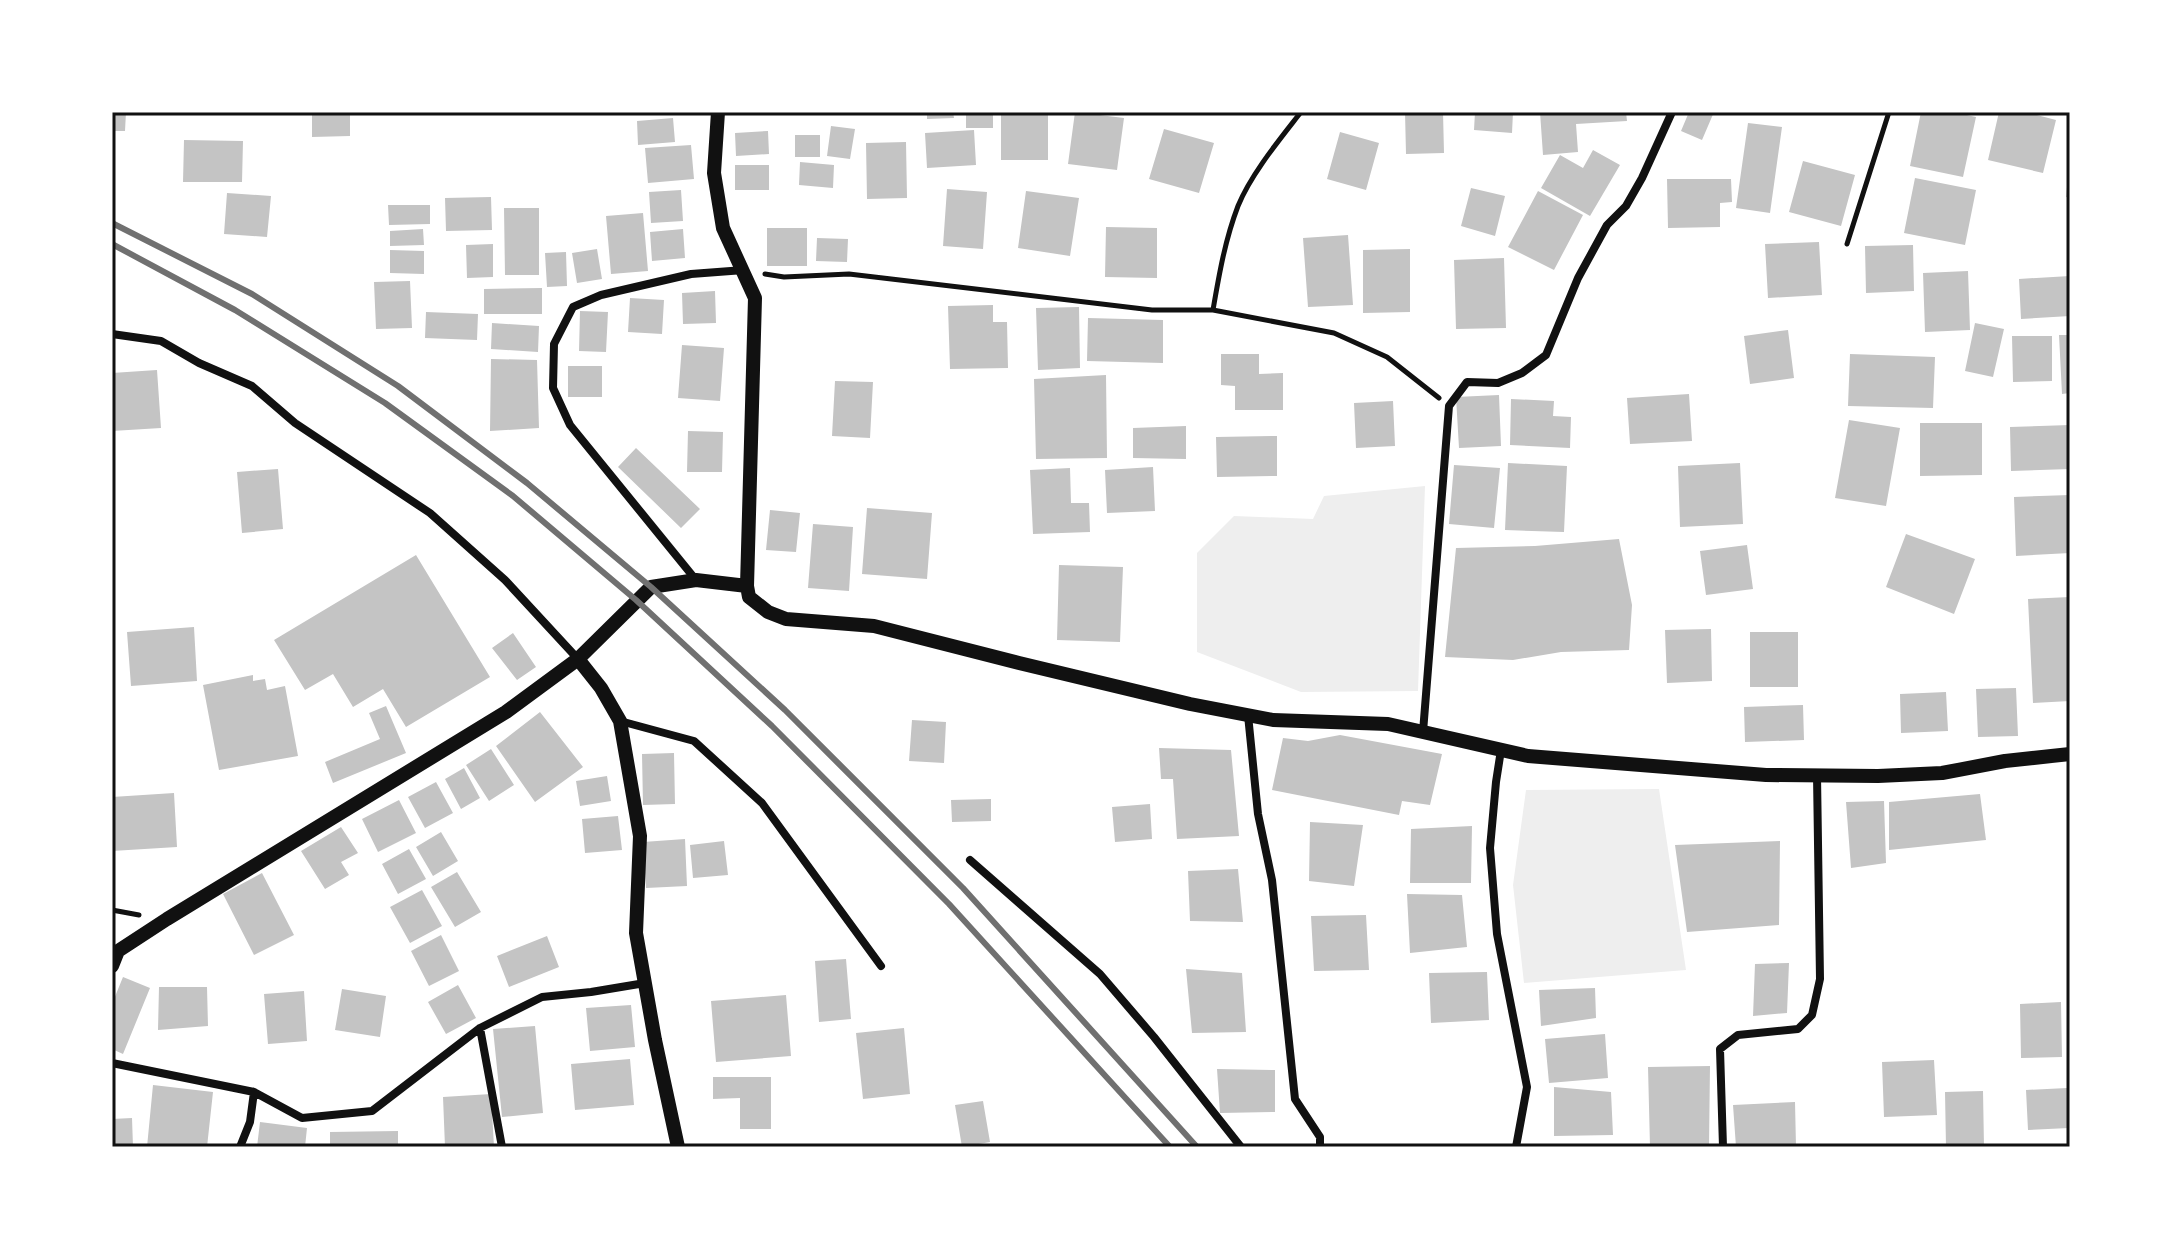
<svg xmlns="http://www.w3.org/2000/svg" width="2182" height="1259" font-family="'Playfair Display',serif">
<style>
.green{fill:#eee}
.building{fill:#c4c4c4}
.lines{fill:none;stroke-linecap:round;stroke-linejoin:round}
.path{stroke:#111;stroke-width:5}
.minor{stroke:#111;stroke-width:8}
.tertiary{stroke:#111;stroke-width:14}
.rail{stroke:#707070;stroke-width:6}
.neatline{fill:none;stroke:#111;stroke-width:3}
</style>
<rect width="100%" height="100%" fill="#fff"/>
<path class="green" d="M1425,486l-7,205 -117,1 -104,-40v-99l37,-37 79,3 11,-23z
M1659,789l27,181 -162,13 -11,-98 13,-95z"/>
<path class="building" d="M112,112h14l-1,19h-13z
M312,112h38v24l-38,1z
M927,112h26l1,6 -27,1z
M966,112h27v16h-27z
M1001,112h47v48h-47z
M1075,112l49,6 -7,52 -49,-6z
M1405,112h38l1,41 -38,1z
M1475,112h38l-1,21 -38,-3z
M1540,112h86l1,9 -51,3 2,28 -35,3z
M1689,112h25l-12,28 -21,-9z
M1921,112h32l23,5 -13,60 -53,-11z
M1999,112h26l31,8 -13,53 -55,-13z
M673,118l2,24 -37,3 -1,-24z
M1748,123l34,4 -12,86 -34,-5z
M831,126l24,3 -5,30 -23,-3z
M1164,129l50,14 -15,50 -50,-14z
M974,130l2,35 -49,3 -2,-35z
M768,131l1,23 -33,2 -1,-23z
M1340,132l39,11 -13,47 -39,-11z
M795,135h25v22h-25z
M184,140l59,1 -1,41h-59z
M906,142l1,56 -40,1 -1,-56z
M691,145l3,34 -46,4 -3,-35z
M1593,150l27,15 -30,51 -49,-28 19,-33 23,13z
M1803,161l52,14 -14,51 -52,-14z
M800,162l34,3 -1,23 -34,-3z
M735,165h34v25h-34z
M2068,177h2v21l-4,-1z
M1915,178l61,12 -11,55 -61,-12z
M1667,179h64l1,23 -12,1v24l-52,1z
M1471,188l34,8 -10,40 -34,-10z
M947,189l40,3 -4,57 -40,-3z
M681,190l2,31 -32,2 -2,-31z
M1026,191l53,7 -9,58 -52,-8z
M1538,191l45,24 -29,55 -46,-23z
M227,193l44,3 -4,41 -43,-3z
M491,197l1,33 -46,1 -1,-33z
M388,205h42v19l-41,1z
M504,208h35v67h-34z
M643,213l5,58 -37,3 -5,-58z
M1106,227l51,1v50l-52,-1z
M767,228h40v38h-40z
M423,229l1,16 -34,1v-15z
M683,229l2,29 -33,3 -2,-29z
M1348,235l5,70 -45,2 -5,-69z
M817,238l31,1 -1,23 -31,-1z
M1819,242l3,53 -54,3 -3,-54z
M493,244v33l-26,1 -1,-33z
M1913,245l1,46 -48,2 -1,-47z
M597,249l5,30 -25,4 -5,-30z
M1410,249v63l-47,1v-63z
M390,250l34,1v23l-34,-1z
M566,252l1,34 -20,1 -2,-34z
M1504,258l2,70 -50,1 -2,-69z
M1968,271l2,59 -45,2 -2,-59z
M2070,276v40l-49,3 -2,-40z
M410,281l2,47 -36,1 -2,-47z
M542,288v26h-58v-25z
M715,291l1,32 -33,1 -1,-31z
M630,298l34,2 -2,34 -34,-2z
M993,305v17h14l1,46 -58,1 -2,-63z
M1079,307l1,61 -42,2 -2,-62z
M580,311l28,1 -2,40 -27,-1z
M426,312l52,2 -1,26 -52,-2z
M1088,318l75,2v43l-76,-2z
M492,323l47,3 -1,26 -47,-3z
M1975,323l29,6 -11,48 -28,-6z
M1788,330l6,48 -44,6 -6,-48z
M2059,335h11v58l-8,1z
M2012,336h40v45l-39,1z
M682,345l42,3 -4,53 -42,-3z
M1221,354h38v20l24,-1v37h-48v-24l-14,-1z
M1850,354l85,3 -2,51 -85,-2z
M491,359l46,1 2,68 -49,3z
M568,366h34v31h-34z
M157,370l4,58 -49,3v-58z
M1106,375l1,83 -71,1 -2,-80z
M835,381l38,1 -3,56 -38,-2z
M1689,394l3,47 -62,3 -3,-46z
M1499,395l2,51 -42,2 -3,-51z
M1511,399l43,2 -1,15 18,1 -1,31 -60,-3z
M1393,401l2,45 -39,2 -2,-45z
M1849,420l51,8 -14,78 -51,-8z
M1920,423h62v52l-62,1z
M2070,425v44l-59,2 -1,-44z
M1186,426v33l-53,-1v-30z
M688,431l35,1 -1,40h-35z
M1277,436v40l-60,1 -1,-40z
M636,448l64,61 -19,19 -63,-61z
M1508,463l59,3 -3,66 -59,-2z
M1740,463l3,61 -63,3 -2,-61z
M1454,465l46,3 -6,60 -45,-4z
M1153,467l2,44 -48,2 -2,-43z
M1070,468l1,35h18l1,29 -57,2 -3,-64z
M278,469l5,60 -41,4 -5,-61z
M2070,495v58l-54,3 -2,-59z
M867,508l65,5 -5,66 -65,-5z
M770,510l30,3 -4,39 -30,-2z
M813,524l40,3 -4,64 -41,-3z
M1906,534l69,25 -21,55 -68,-27z
M1619,539l13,66 -3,45 -68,2 -48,8 -68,-3 11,-109 79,-2z
M1747,545l6,44 -47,6 -6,-44z
M416,555l74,122 -84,50 -23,-38 -30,18 -20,-33 -28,16 -31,-50z
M1059,565l64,2 -3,75 -63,-2z
M2070,597v104l-37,2 -5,-104z
M194,627l3,54 -66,5 -4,-54z
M1711,629l1,52 -45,2 -2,-53z
M1750,632h48v55h-48z
M513,633l23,34 -19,13 -25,-32z
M253,675v6l12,-2 2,11 18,-4 13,70 -79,14 -16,-85z
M2016,688l2,48 -40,1 -2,-48z
M1946,692l2,39 -47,2 -1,-39z
M1803,705l1,35 -59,2 -1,-35z
M386,706l20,47 -73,30 -8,-21 55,-23 -11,-26z
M540,712l43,55 -48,35 -39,-56z
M912,720l34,2 -2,41 -35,-2z
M1340,735l102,19 -12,51 -28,-4 -3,14 -127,-25 11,-52 25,3z
M1159,748l72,2 8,86 -62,3 -4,-60h-12z
M491,749l23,36 -25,16 -23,-36z
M674,753l1,51 -32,1 -1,-51z
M464,768l16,30 -19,11 -16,-30z
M607,776l4,25 -31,5 -4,-25z
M436,782l17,31 -28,15 -17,-31z
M174,793l3,54 -65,4v-54z
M1980,794l6,46 -97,10v-48z
M991,799v22l-39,1 -1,-22z
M399,800l17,33 -38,19 -16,-33z
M1884,801l2,62 -35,5 -5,-66z
M1150,804l2,35 -37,3 -3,-35z
M618,816l4,34 -37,3 -3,-34z
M1310,822l53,3 -9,61 -45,-5z
M1472,826l-1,57h-61l1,-54z
M341,827l17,26 -17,9 8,13 -24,14 -24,-38z
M441,832l17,29 -25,15 -17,-29z
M685,839l2,47 -41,2 -3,-46z
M724,841l4,34 -35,3 -3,-33z
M1780,841l-1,84 -92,7 -12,-87z
M409,849l17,30 -28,15 -16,-30z
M1238,869l5,53 -53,-1 -2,-50z
M457,872l24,40 -26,15 -24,-40z
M262,873l32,62 -40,20 -31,-61z
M422,890l20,36 -32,17 -20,-36z
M1407,894l55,1 5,52 -57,6z
M1366,915l3,55 -55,1 -3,-55z
M441,935l18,36 -30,15 -18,-35z
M547,936l12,31 -50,20 -12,-31z
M846,959l5,60 -32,3 -4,-61z
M1789,963l-2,50 -34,3 2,-52z
M1186,969l56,4 4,59 -54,1z
M1487,972l2,48 -58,3 -2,-50z
M123,977l27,11 -27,66 -11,-5v-45z
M458,985l18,33 -30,16 -18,-32z
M159,987h48l1,39 -50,4z
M1595,988l1,30 -55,8 -2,-36z
M342,989l44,7 -6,41 -45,-7z
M304,991l3,50 -39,3 -4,-50z
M786,995l5,61 -75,6 -5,-61z
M2061,1002l1,55 -41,1 -1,-54z
M631,1005l4,42 -45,4 -4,-43z
M535,1026l8,87 -41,4 -9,-88z
M904,1028l6,66 -47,5 -7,-66z
M1605,1034l3,44 -59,5 -4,-44z
M630,1059l4,46 -59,5 -4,-46z
M1934,1060l3,55 -53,2 -2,-55z
M1710,1066l-1,81h-59l-2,-80z
M1217,1069l58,1v42l-55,1z
M713,1077h58v52h-31v-31l-27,1z
M153,1085l60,7 -6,55h-60z
M1554,1087l57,5 2,43 -59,1z
M2067,1088l2,40 -41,2 -2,-40z
M1983,1091l1,56h-38l-1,-55z
M491,1094l3,53h-49l-2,-50z
M983,1101l7,41 -28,5 -7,-42z
M1795,1102l1,45h-60l-3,-42z
M132,1118l1,29h-21v-28z
M260,1122l47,6 -2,19h-48z
M398,1131v16h-68v-15z"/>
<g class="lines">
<path class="path" d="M1847,244l42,-132
M765,274l19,3 65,-3 303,36h61l121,23 53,24 52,41
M1213,310c6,-35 12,-70 25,-104 13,-32 42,-67 63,-94
M112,910l27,5"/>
<path class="minor" d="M112,334l49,7 38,22 53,23 43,37 135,90 75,67 73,79
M696,580l-126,-155 -17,-37 1,-44 19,-37 28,-12 90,-21 53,-4
M1248,715l10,99 14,66 23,219 25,38v10
M620,721l74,20 68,62 119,163
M1423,732l26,-326 18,-24 31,1 24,-10 24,-18 32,-77 29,-53 19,-19 16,-28 30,-66
M1501,750l-5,32 -6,66 7,86 30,153 -11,60
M970,860l130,114 54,63 87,110
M480,1028l22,119
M112,1063l142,29 -4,30 -10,25
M254,1092l48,26 70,-7 108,-83 62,-31 49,-5 54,-9
M1723,1147l-3,-98 18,-14 60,-6 14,-14 8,-36 -3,-204"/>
<path class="tertiary" d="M718,112l-4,61 9,55 32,70 -8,288 2,11 19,15 18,7 88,7 145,37 171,41 83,16 115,4 140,32 238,19 112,1 64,-3 63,-12 65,-7
M578,659l23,29 19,33 20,115 -4,97 19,107 23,107
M112,966l6,-15 49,-32 339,-207 72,-53 73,-72 45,-7 51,6"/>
<path class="rail" d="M112,223l140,71 146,92 129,97 124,104 134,123 178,178 234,259
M112,244l123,66 150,93 128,93 123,104 136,126 177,178 221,243"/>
</g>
<rect width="2182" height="1259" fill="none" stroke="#ffffff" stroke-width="228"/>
<rect x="114" y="114" width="1954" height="1031" class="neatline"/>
</svg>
